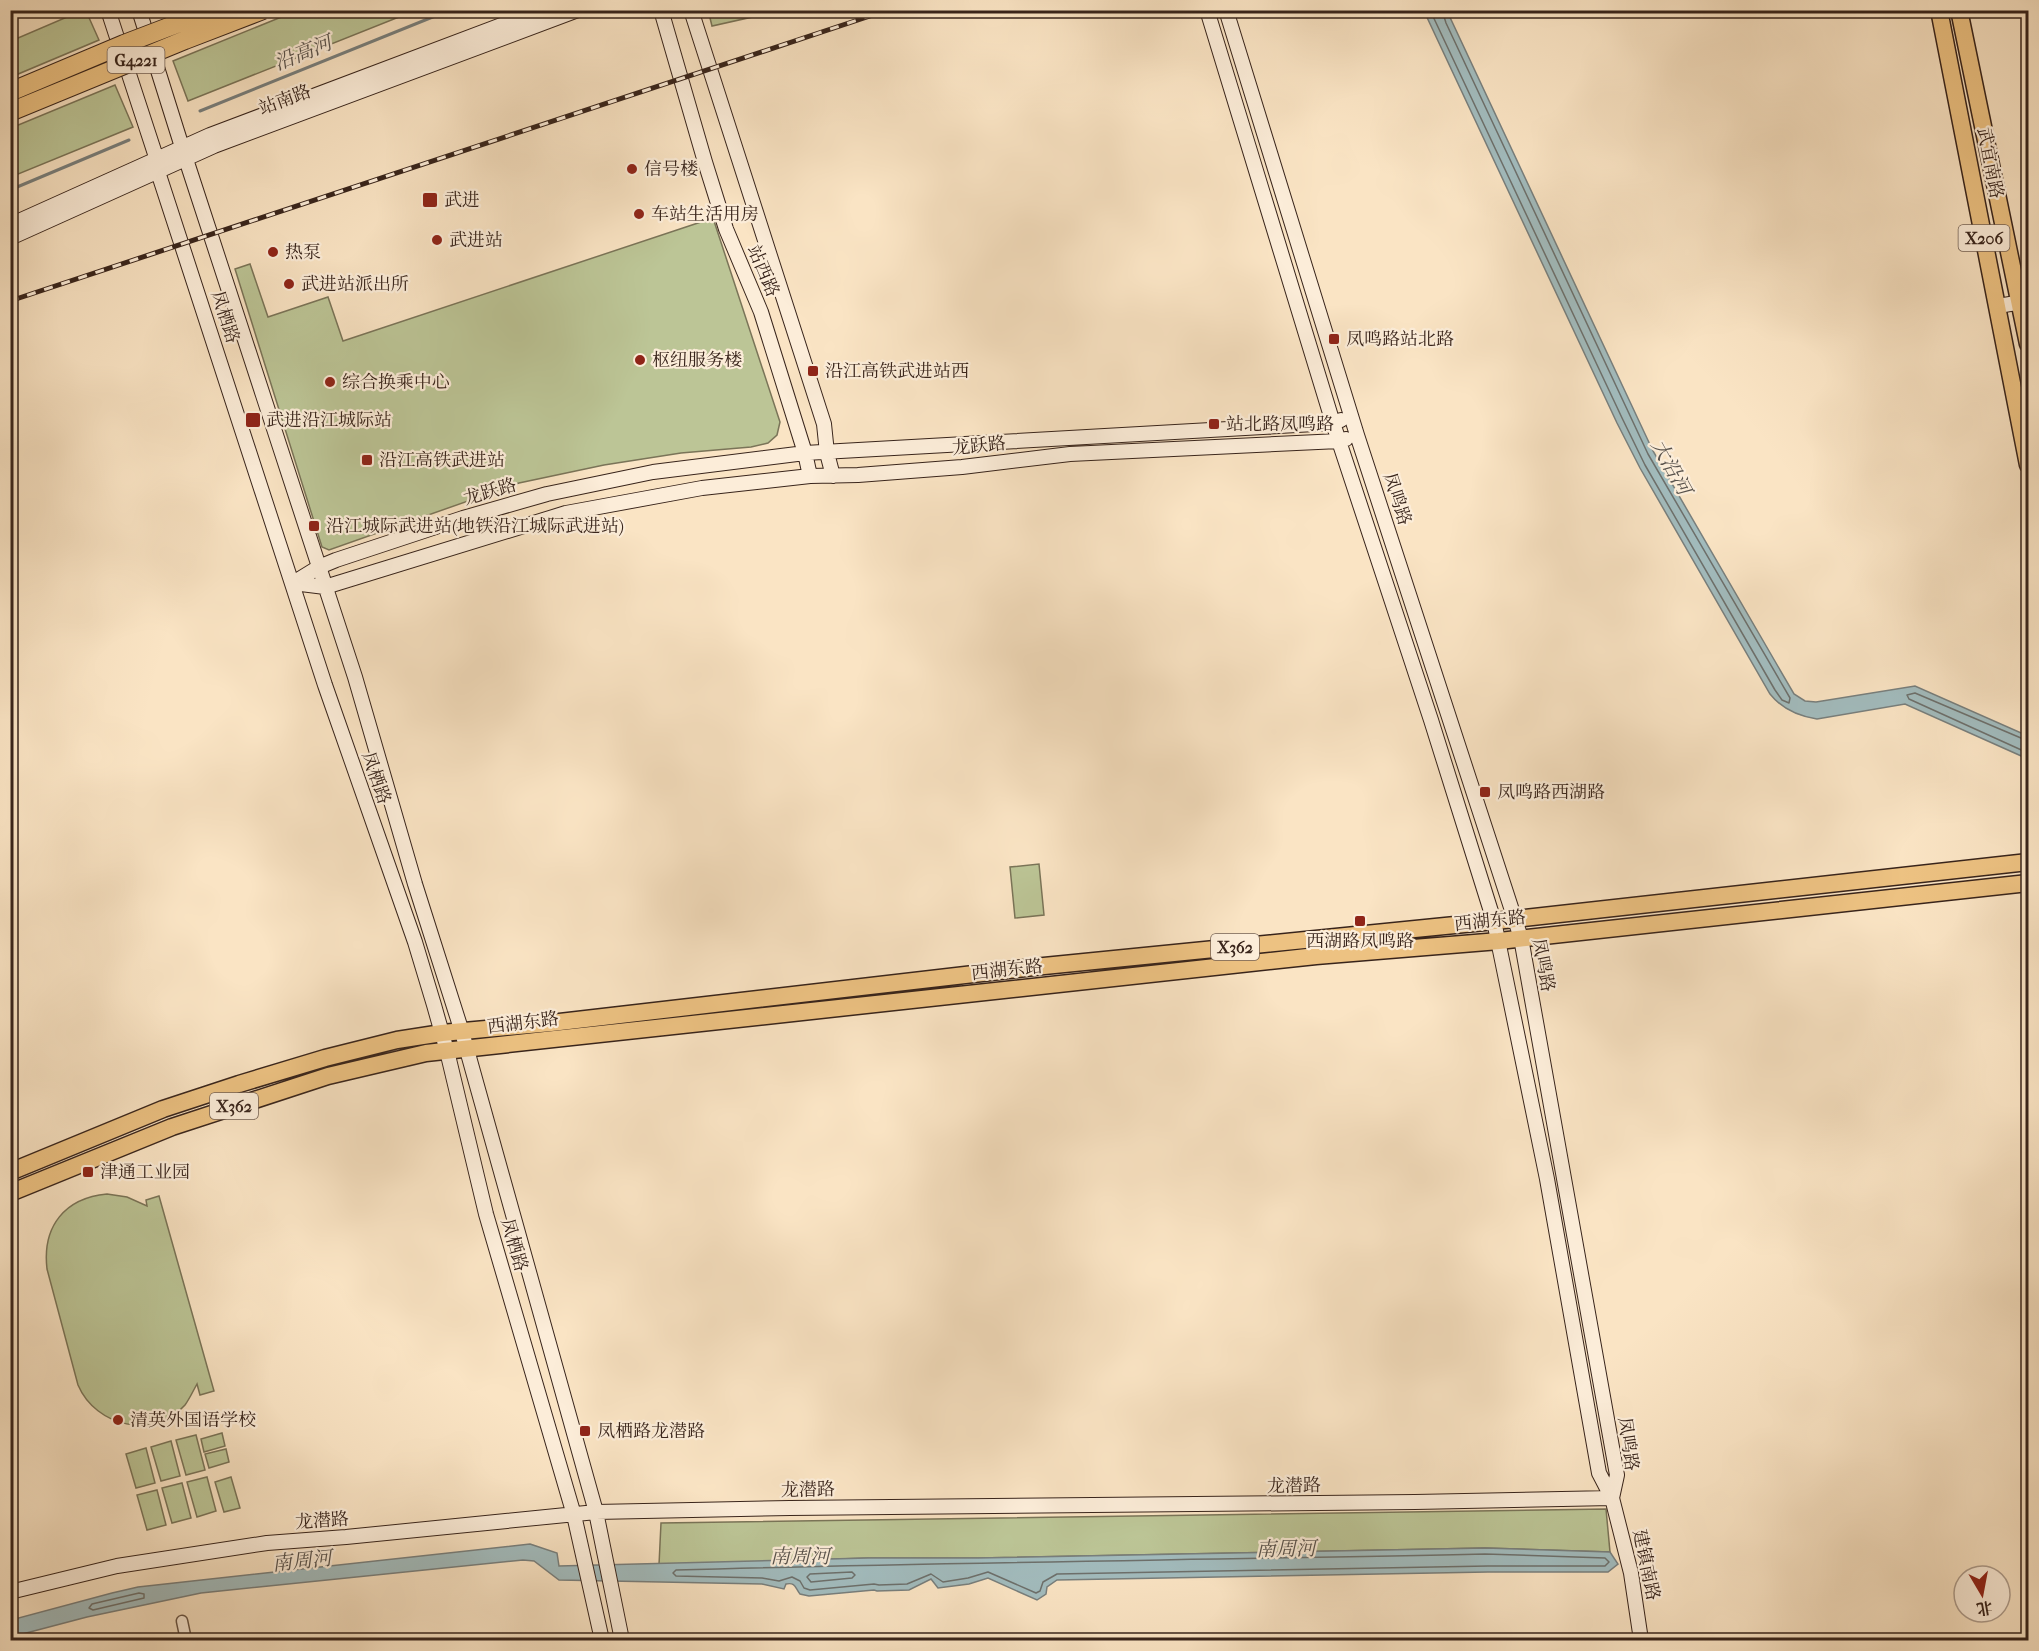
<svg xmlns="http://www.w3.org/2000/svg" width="2039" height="1651" font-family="'IM FELL French Canon','Noto Serif SC',serif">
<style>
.green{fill:#bcc596;stroke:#7a7458;stroke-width:1.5}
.water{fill:#a2bcbe;stroke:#787f7d;stroke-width:1.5}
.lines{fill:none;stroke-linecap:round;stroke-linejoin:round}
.shore{stroke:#6d706c;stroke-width:1.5}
.stream{stroke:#787f7d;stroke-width:3}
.street-casing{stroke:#685445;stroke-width:13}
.secondary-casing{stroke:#38241b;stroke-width:16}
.primary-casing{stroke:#38241b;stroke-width:19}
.street{stroke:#fcedd9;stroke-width:10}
.secondary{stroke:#fcedd9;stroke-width:14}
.primary{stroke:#edc282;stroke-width:16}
.rail-casing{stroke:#38241b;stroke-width:5}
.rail{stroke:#fcedd9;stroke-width:3;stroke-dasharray:9;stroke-linecap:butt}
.highway-bridge-casing{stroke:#38241b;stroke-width:20;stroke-linecap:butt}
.highway-bridge{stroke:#edc282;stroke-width:18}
.poi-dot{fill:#8f2418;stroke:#fcedd9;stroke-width:2}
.labels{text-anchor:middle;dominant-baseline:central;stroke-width:4.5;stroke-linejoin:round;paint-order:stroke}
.shield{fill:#fcedd9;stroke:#736054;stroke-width:1.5}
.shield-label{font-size:16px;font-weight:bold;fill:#38241b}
.street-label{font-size:18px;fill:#38241b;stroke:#fcedd9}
.poi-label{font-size:18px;fill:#38241b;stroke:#fcedd9;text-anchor:start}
.water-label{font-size:20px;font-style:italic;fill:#58524c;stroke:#fcedd9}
</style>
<rect width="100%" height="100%" fill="#fae4c4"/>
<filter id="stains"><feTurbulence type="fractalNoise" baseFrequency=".00333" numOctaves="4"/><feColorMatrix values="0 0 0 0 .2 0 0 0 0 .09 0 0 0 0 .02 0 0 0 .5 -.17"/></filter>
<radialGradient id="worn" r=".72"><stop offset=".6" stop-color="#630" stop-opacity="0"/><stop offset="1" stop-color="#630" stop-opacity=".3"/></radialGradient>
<path class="green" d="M708,10h71v1l-67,15z
M81,11h5l13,29 -88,37v-36z
M296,11h118l-226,90 -15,-40z
M115,85l18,42 -122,50v-49z
M713,218l67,204 -3,13 -9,8 -17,4 -70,6 -77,12 -85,18 -190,67 -7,-3 -87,-278 15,-5 18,53 60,-20 15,44z
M1039,864l5,51 -29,3 -5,-51z
M107,1194l20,3 20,9 -1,-6 13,-4 55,195 -14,4 -3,-11c-4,7 -7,14 -12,21 -31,35 -89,22 -107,-20l-31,-116c-5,-43 18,-71 60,-75z
M222,1433l3,13 -21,6 -3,-13z
M196,1435l9,35 -19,5 -10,-35z
M171,1441l9,35 -19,5 -10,-34z
M146,1448l9,35 -19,5 -10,-34z
M226,1449l3,13 -20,6 -4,-14z
M207,1477l9,34 -19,6 -10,-35z
M231,1477l9,31 -16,4 -9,-30z
M182,1483l9,35 -19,5 -10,-35z
M157,1490l9,35 -19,5 -10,-35z
M1606,1509l4,43 -125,-4 -507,10h-110l-209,7 2,-42z"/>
<path class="water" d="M1424,11h23l206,440 141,243 11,7 11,1 99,-16 113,50v23l-123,-55 -88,15c-20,-3 -35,-10 -47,-25l-130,-226 -23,-45z
M530,1544l27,9 2,13 309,-8h110l507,-10 125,4 8,12 -10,8h-120l-431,8 -10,7 -1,7 -9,6 -49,-22 -19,6 -31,4 -7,-9 -22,11 -32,1 -3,-1 -65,6 -9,-2c-5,-6 -4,-12 -14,-10l-2,5 -22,-5 -203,-4 -25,-19 -11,-1 -322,33 -114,24 -76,20v-17l101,-27 26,-6z"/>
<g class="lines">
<path class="shore" d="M1430,10l193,410 22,45 130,225 7,10 7,3 1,-5 -142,-244 -202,-431 -4,-13
M2028,741l-113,-48 -8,2 2,4 119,54
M1485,1554l120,4 4,4 -4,4h-117l-431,8 -14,8 -3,9 -4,2 -48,-21 -20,6 -25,4 -12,-8 -24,10 -28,1 -5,-1 -64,6 -6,-2 -4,-7 -8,-4 -13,4 -17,-3 -86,-2 -3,-3 3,-3c270,-8 539,-10 809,-16z
M852,1572l3,3 -3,3 -41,4 -4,-5 3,-3z
M139,1593l5,1v4l-51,12 -4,-2 3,-4z"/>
<path class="stream" d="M200,111l250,-101
M10,190l119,-50"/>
<g class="street-casing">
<path id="street" d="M182,1621l4,19"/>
</g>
<g class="secondary-casing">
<path id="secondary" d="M108,10l49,150 1,12 167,513 90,257 19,63 13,46 39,163 88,301 28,125
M139,10l43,137 173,530 60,207 47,148 134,480 26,128
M661,10l44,152 21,67 35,83 44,141 5,23
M691,10l133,414 3,29 6,23
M1207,10l126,413 98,297 63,201 53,258 52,294 13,25 19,75 10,67
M1226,10l131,425 164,503 96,537 -5,23
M10,225l200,-90 331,-125
M10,238l204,-92 364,-136
M1998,306l30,-5
M293,583l32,4 241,-74 136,-25 108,-12 48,-1 104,-8 108,-13 269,-13 7,-2
M293,583l26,-16 17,-7 127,-42 84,-24 106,-22 152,-19 528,-30 8,-3
M10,1592l107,-26 150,-23 79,-6 250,-25 194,-4 625,-6 197,-4"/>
</g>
<g class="primary-casing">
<path id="primary" d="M1939,10l89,455
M1959,10l69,334
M10,1172l153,-63 76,-25 86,-26 72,-18 45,-7 109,-10 483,-56 481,-48 513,-57
M10,1193l162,-66 156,-51 98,-23 890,-97 183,-15 529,-58"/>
</g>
<use href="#street" class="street"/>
<use href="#secondary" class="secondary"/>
<use href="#primary" class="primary"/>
<g class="rail-casing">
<path id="rail" d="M10,301l878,-291"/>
</g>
<use href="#rail" class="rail"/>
<g class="highway-bridge-casing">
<path id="highway-bridge" d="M10,92l114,-48 89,-34
M10,112l175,-72 78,-30"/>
</g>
<use href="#highway-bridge" class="highway-bridge"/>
</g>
<g class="poi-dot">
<circle cx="632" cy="169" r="6"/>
<rect x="422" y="192" width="16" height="16" rx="3"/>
<circle cx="639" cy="214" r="6"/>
<circle cx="437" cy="240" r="6"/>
<circle cx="273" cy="252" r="6"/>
<circle cx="289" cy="284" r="6"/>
<rect x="1328" y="333" width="12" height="12" rx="3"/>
<circle cx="640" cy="360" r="6"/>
<rect x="807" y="365" width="12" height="12" rx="3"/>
<circle cx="330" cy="382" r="6"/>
<rect x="245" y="412" width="16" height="16" rx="3"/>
<rect x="1208" y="418" width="12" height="12" rx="3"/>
<rect x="361" y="454" width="12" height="12" rx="3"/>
<rect x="308" y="520" width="12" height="12" rx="3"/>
<rect x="1479" y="786" width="12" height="12" rx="3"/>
<rect x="1354" y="915" width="12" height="12" rx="3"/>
<rect x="82" y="1166" width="12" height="12" rx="3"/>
<circle cx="118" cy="1420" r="6"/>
<rect x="579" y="1425" width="12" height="12" rx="3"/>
</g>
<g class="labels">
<g class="shield">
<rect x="107.5" y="47" width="57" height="26" rx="4.5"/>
<rect x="1958.5" y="225" width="51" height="26" rx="4.5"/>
<rect x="1211" y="934" width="48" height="26" rx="4.5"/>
<rect x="210" y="1093" width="48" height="26" rx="4.5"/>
</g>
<g class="shield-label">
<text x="136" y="60">G4221</text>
<text x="1984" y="238">X206</text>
<text x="1235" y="947">X362</text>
<text x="234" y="1106">X362</text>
</g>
<g class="street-label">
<text transform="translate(285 100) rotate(-20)">站南路</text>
<text transform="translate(1990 163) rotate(79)">武宜南路</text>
<text transform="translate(763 271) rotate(67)">站西路</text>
<text transform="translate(225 317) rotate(72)">凤栖路</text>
<text transform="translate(979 446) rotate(-6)">龙跃路</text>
<text transform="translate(490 492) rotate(-16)">龙跃路</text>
<text transform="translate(1397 499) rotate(72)">凤鸣路</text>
<text transform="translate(376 778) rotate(71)">凤栖路</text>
<text transform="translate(1490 921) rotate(-6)">西湖东路</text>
<text transform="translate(1543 965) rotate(79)">凤鸣路</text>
<text transform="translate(1007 970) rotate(-6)">西湖东路</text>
<text transform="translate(523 1023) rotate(-7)">西湖东路</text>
<text transform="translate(514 1245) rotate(74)">凤栖路</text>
<text transform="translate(1628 1444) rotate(82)">凤鸣路</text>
<text transform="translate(1294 1486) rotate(-1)">龙潜路</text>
<text transform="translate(808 1490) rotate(-1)">龙潜路</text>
<text transform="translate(322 1521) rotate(-4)">龙潜路</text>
<text transform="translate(1646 1565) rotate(78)">建镇南路</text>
</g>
<g class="poi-label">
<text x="644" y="169">信号楼</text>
<text x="444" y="200">武进</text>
<text x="651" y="214">车站生活用房</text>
<text x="449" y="240">武进站</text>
<text x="285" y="252">热泵</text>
<text x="301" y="284">武进站派出所</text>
<text x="1346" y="339">凤鸣路站北路</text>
<text x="652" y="360">枢纽服务楼</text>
<text x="825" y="371">沿江高铁武进站西</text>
<text x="342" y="382">综合换乘中心</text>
<text x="266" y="420">武进沿江城际站</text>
<text x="1226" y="424">站北路凤鸣路</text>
<text x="379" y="460">沿江高铁武进站</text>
<text x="326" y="526">沿江城际武进站(地铁沿江城际武进站)</text>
<text x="1497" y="792">凤鸣路西湖路</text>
<text x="1360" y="941" text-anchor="middle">西湖路凤鸣路</text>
<text x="100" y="1172">津通工业园</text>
<text x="130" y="1420">清英外国语学校</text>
<text x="597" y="1431">凤栖路龙潜路</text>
</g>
<g class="water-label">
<text transform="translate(303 53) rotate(-22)">沿高河</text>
<text transform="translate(1671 467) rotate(61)">大沿河</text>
<text transform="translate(1286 1549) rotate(-1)">南周河</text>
<text x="800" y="1556">南周河</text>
<text transform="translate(302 1561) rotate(-6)">南周河</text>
</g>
</g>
<rect width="2039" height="1651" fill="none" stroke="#fae4c4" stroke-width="36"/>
<rect x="12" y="12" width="2015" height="1627" fill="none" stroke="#38241b" stroke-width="3"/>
<rect x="18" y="18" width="2003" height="1615" fill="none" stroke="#38241b" stroke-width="1.5"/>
<g transform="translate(1982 1594) rotate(170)"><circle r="28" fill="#fcedd9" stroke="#ae9d8d" stroke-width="1.5"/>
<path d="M0-4.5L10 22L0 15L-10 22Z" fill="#8f2418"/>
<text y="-9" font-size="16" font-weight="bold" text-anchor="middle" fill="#38241b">北</text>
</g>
<rect width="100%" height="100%" filter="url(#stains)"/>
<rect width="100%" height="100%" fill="url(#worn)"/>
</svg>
